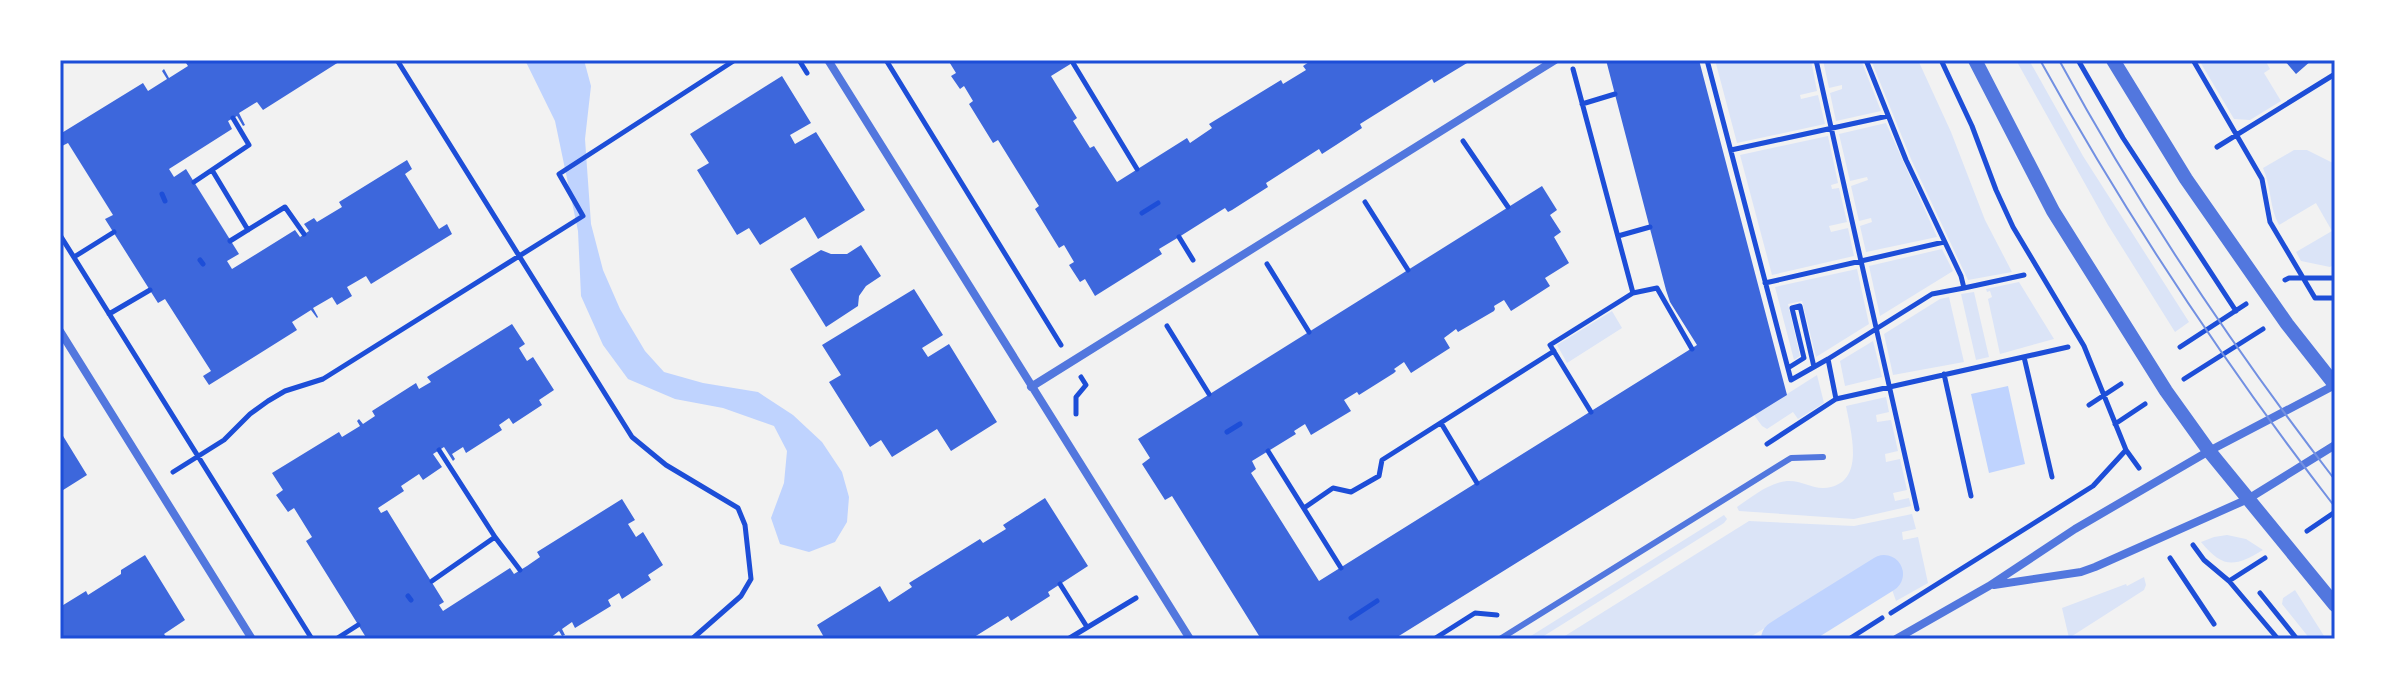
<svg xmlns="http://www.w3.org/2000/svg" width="2395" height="699" font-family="Poppins,sans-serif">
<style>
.green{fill:#dbe4f7}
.water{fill:#bfd3fe}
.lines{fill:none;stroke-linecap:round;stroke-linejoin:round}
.canal{stroke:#bfd3fe;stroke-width:38}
.building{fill:#3d67dc}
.path{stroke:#1d4ed8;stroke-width:5}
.service{stroke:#5277de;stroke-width:6}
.minor{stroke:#5277de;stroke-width:8}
.tertiary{stroke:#5277de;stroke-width:14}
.tram{stroke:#7290e2;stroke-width:2}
.neatline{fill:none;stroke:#1d4ed8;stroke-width:3}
</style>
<rect width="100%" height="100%" fill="#f2f2f2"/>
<path class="green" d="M1715,60h96l6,31 -17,4 1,4 17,-4 7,29 -88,19z
M1823,60h38l20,51 -45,10 -6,-28 12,-4v-4l-13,3z
M1871,60h47l33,72 34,88 27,52 -44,8 -57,-121z
M2016,60h13l54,96 106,166 -14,10 -67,-107z
M2199,60h66l5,9 -6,4 17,28 -31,19 -16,-1z
M1886,123l51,114 -71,15 -6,-26 12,-4 -1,-4 -12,3 -8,-35 17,-6 -1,-3 -17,4 -11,-47z
M1828,136l10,47 -7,2 1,4 7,-1 8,34 -18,4 2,6 17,-4 6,28 -82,19 -32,-120z
M2294,150h13l28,14v100l-5,3 -29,-6 -5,-9 36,-21 -16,-28 -37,22c-10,-18 -7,-36 -16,-57z
M1942,249l11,22 -73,45 -11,-50z
M1857,269l12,55 -53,33 -14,-56 -14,3 12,52 -6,4 -19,-73z
M2019,282l35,57 -54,15 -12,-55 4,-2 -2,-6 -3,1 -1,-3z
M1974,292l15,65 -13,3 -15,-66z
M1949,297l15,65 -71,13 -9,-41 56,-35z
M1612,311l10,17 -55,35 -10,-18z
M1873,341l9,36 -37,9 -5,-25z
M1817,375l7,28 -26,16 -5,-7 -26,17 -5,-3 -8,-11z
M1886,397l3,15 -13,3 1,7 14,-2 7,31 -13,3 1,8 14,-3 7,31 -14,3 2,8 14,-3 2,8 -57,13 -115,-8 -2,-4c15,-10 31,-24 50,-26 13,-1 24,7 36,7 44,-2 28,-55 23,-82z
M1912,514l4,15 -14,3 1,8 15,-3 10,46 -32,18 -6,-17 -18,-23 -125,78h-187l189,-118 105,5z
M1724,515l3,4 -3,4 -185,116h-13z
M2227,535l19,4 17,11c-28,17 -40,19 -62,-8l13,-5z
M2144,577l2,8 -2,5 -75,48 -7,-30 64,-24 1,2z
M2295,590l31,49h-16l-28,-35 1,-6z"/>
<path class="water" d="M525,60h59l7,26 -6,53 6,85 12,46 17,39 25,42 19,21 39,11 55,9 35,23 29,27 20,30 7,25 -2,25 -12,20 -26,10 -29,-8 -9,-26 13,-35 3,-32 -13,-25 -51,-18 -48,-9 -47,-20 -25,-34 -22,-49 -3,-65 -23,-110z
M2008,386l17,78 -36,9 -18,-79z"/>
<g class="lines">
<path class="canal" d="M1780,639l104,-65"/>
</g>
<path class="building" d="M184,60h158l-79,50 -6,-8 -18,11 6,12 -2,1 -6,-10 -9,5 4,8 -63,40 5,8 12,-8 8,13 45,72 -12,7 5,8 63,-39 5,7 9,-6 -5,-7 10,-6 3,4 25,-15 -3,-5 68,-42 5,9 -7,5 34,55 8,-5 5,10 -81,50 -5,-8 -19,11 5,9 -15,9 -5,-8 -19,11 5,9 -1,1 -6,-8 -19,12 5,8 -88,55 -6,-9 8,-5 -46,-72 -7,4 -53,-84 8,-4 -45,-72 -8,4v-13l83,-51 5,8 19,-12 -5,-8 2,-2 5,9 19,-12z
M948,60h129l-26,16 26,42 -4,3 17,27 4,-2 23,36 70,-44 3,5 22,-15 -3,-4 72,-44 2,4 23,-14 -3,-4 9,-6h160l-38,23 -2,-4 -72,45 2,4 -26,17 -14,9 -3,-5 -53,34 2,4 -36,23 -4,2 -3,-4 -46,29 -20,12 3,5 -67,42 -10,-17 -5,3 -11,-17 5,-3 -10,-17 -5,3 -24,-39 4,-3 -41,-66 -5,3 -24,-39 4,-3 -9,-15 -4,3 -9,-13 5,-3z
M1606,60h93l88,335 -393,244h-133l-89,-143 -7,4 -23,-36 8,-6 -12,-19 404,-253 15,24 -7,5 11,17 -7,5 15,26 -24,15 5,8 -39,25 -7,-11 -10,6 1,3 -1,2 -36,21 -2,-3 -12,9 6,10 -39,25 -7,-11 -10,7 2,2 -2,2 -35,22 -2,-3 -13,8 7,11 -40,24 -6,-11 -11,7 2,3 -44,27 4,8 -5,4 68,108 378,-236 -27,-43 -4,-12z
M2284,60h28l-16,14z
M782,76l29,47 -21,12 5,9 21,-12 49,78 -47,29 -13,-22 -45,28 -11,-17 -12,7 -40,-65 12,-7 -19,-29z
M861,245l20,31 -15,10 -7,10 -1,10 -32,21 -36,-58 31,-19 10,4h16z
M914,289l29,46 -21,13 6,9 21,-13 48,78 -46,29 -14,-22 -45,28 -11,-17 -11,7 -41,-65 12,-7 -19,-30z
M512,324l13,20 -6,4 8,13 6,-4 21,33 -15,10 3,5 -29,19 -4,-6 -10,7 3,5 -36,23 -3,-6 -11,7 3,5 -2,2 -9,-14 -11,7 9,13 -19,13 -4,-6 -18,12 3,5 -26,17 3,5 6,-3 57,92 -5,3 4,6 67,-43 4,6 13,-8 13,-9 -3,-5 85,-53 13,21 -7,4 8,13 7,-5 20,33 -15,10 3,5 -29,19 -3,-6 -11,7 3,6 -36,22 -3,-6 -10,7 3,6 -3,1 -3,-5 -10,8h-182l-61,-98 6,-4 -18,-29 -6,4 -12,-17 7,-5 -11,-17 67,-41 3,5 18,-11 -3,-5 2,-2 4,5 12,-8 -3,-5 44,-28 3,6 12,-7 -4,-5z
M60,431l27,44 -27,17z
M1045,498l43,68 -40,26 2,4 -39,25 -3,-5 -37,23h-146l-8,-14 63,-39 9,16 23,-15 -3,-4 71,-44 3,4 23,-14 -3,-4z
M145,555l40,65 -21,14 4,5h-108v-32l26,-16 2,4 33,-21v-4z"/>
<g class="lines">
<path class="path" d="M397,60l235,377 34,28 72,43 7,17 6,54 -10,17 -49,43
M799,60l8,13
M886,60l175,285
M1707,60l84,320 37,-21
M1816,60l45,201 83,-19
M1866,60l40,100 55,116 3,12 60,-13
M1941,60l31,66 24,64 17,37 71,119 42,104 13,18
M2078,60l45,78 113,173
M2193,60l69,119 8,43 45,76h20
M1073,63l64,106
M1573,69l60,224 -83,52 41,67
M1582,104l33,-10
M1463,141l45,66
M2217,147l118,-73
M1731,150l157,-34
M212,170l36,60
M194,182l55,-37 -16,-27
M162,194l3,7
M1365,202l43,68
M1142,213l16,-10
M60,235l252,404
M1618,236l32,-9
M1179,237l14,23
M230,241l55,-34 19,27
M74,257l40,-25
M200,260l3,4
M1267,264l42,68
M2285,280l4,-2h46
M1765,283l96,-22 56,248
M1633,293l24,-5 35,61
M109,314l41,-24
M1167,326l42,68
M2180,347l66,-43
M2024,357l28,120
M1788,368l16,-10 -12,-50 8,-2 14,61
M1944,374l27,122
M2184,379l79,-50
M1836,399l-8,-40 104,-65 32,-6
M2089,405l32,-21
M1076,414v-17l10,-12 -5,-8
M1441,423l36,60
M2115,424l30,-20
M1227,432l13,-8
M1767,444l69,-45 232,-52
M439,450l56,87
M1268,451l73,117
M173,472l51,-32 26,-26 18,-13 17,-10 38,-12 260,-163 -24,-42 176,-114
M1304,508l29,-20 18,4 28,-16 3,-16 172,-109
M2307,531l28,-19
M2335,544v1
M2193,545l11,15 25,21 49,58
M2170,558l44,66
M432,581l63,-44 25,33
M2229,581l36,-23
M1060,584l27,43
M2260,593l37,46
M408,596l3,4
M1891,613l202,-127 33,-36
M1351,618l26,-17
M336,639l22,-14
M1068,639l68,-41
M1434,639l41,-26 22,2
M1849,639l33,-21"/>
<path class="service" d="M1500,639l291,-181 32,-1"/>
<path class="minor" d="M828,60l362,579
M60,331l192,308
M1031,387l524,-327
M1994,585l87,-13 14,-5 153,-68 87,-54
M1896,639l93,-53 86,-57 134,-78 126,-66"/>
<path class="tertiary" d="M1975,60l78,151 113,180 43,60 126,154
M2113,60l73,119 101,145 48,61"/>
<path class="tram" d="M2040,60c87,157 185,305 295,447
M2059,60c80,147 174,288 276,420"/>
</g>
<rect width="2395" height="699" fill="none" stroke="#ffffff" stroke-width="124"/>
<rect x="62" y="62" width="2271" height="575" class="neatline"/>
</svg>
